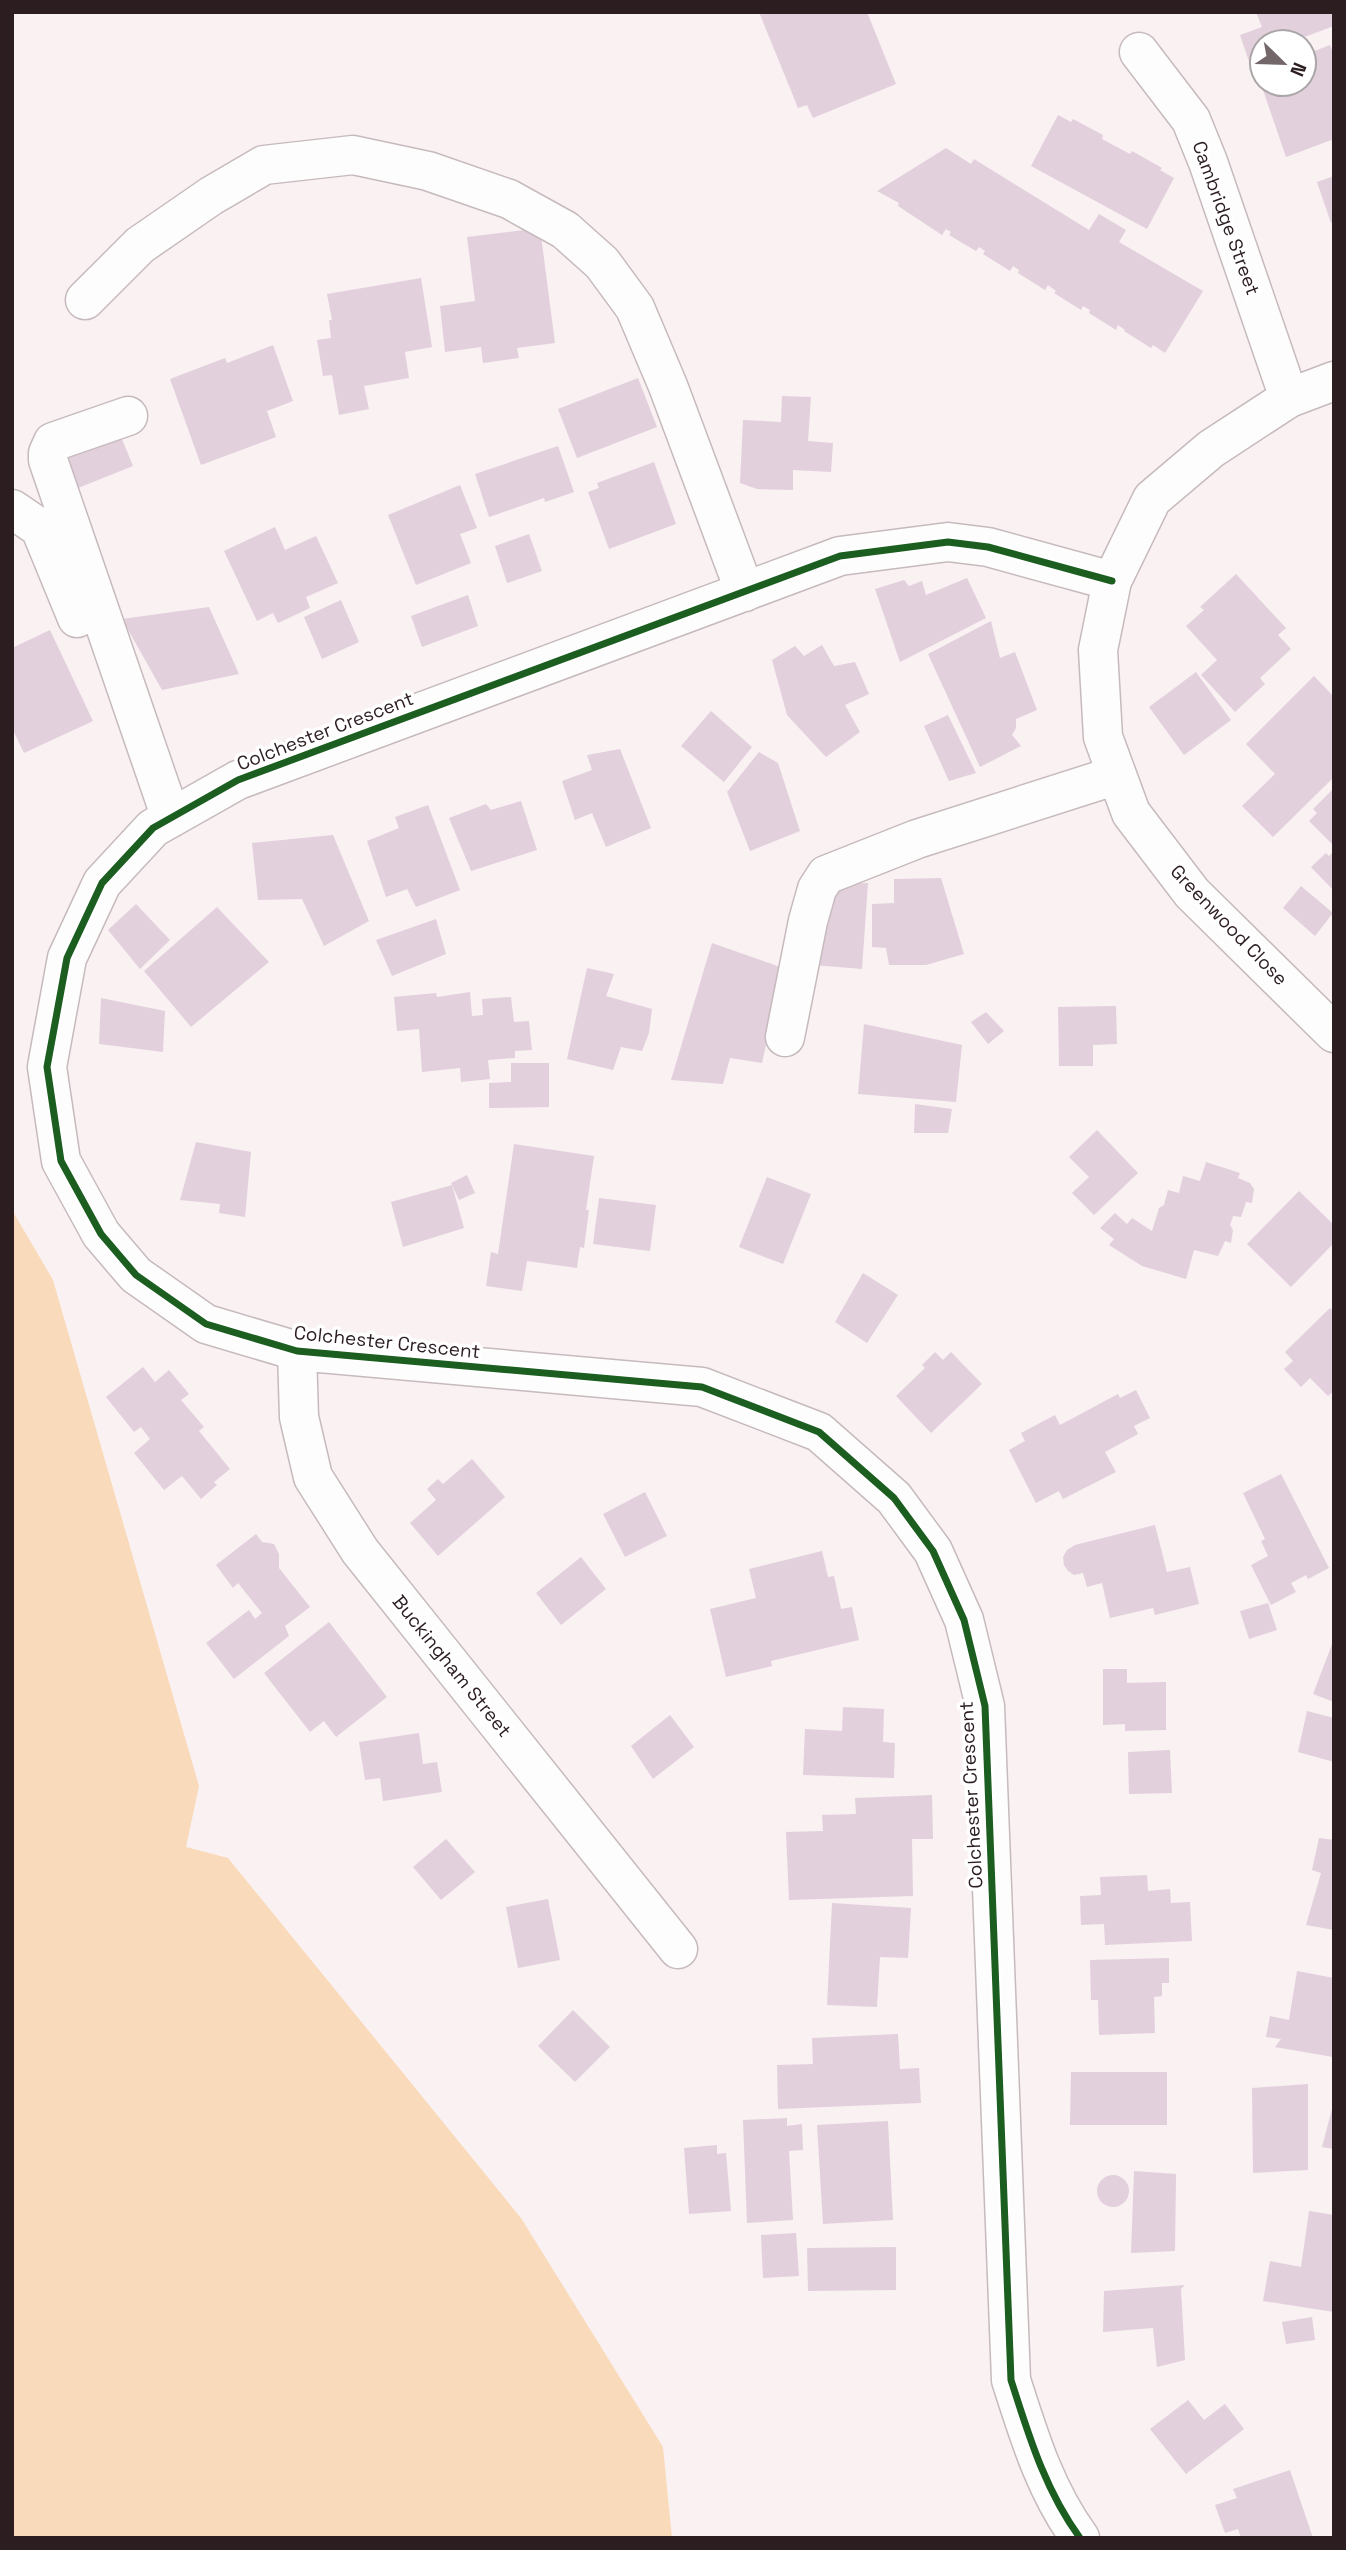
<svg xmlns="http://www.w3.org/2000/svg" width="1346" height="2550" font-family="'Space Grotesk',sans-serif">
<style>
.green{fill:#f9daba}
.building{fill:#e2d0dd}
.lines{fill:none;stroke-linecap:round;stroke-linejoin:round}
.minor-casing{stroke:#c6babc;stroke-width:41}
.minor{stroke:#fefdfd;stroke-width:38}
.cycleway-casing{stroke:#fff;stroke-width:11}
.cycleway{stroke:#1b5e20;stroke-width:7}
.labels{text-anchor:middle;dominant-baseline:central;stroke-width:7;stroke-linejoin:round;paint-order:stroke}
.street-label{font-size:19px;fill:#2b1d20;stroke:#fff}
</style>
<rect width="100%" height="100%" fill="#faf1f2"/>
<path class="green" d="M12,1210l41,70 146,506 -13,61 42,11 293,360 142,229 9,91h-660z"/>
<path class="building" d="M759,12h108l29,72 -83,34 -6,-13 -9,3z
M1256,12h78v14l-35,13 1,3h-38v28l-9,3 -13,-38 22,-8z
M1330,45l4,10v84l-48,18 -24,-70 9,-3h33v-29z
M1058,115l13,7 2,-3 30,16 -1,4 28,15 2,-3 30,17 -2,2 14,8 -27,51 -116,-63z
M946,148l25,16 3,-5 115,71 10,-16 27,16 -7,12 84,49 -38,62 -12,-8 -2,3 -27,-17 1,-1 -7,-5 -2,5 -27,-17 1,-3 -7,-4 -2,4 -27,-17 2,-2 -8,-6 -3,5 -27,-17 1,-3 -6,-4 -3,5 -27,-17 2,-3 -6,-4 -3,4 -27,-16 2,-3 -5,-3 -4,6 -44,-29 1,-3 -22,-12z
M1334,176v46l-3,1 -14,-41z
M540,228l15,115 -38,5 2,10 -36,5 -2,-16 -36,5 -5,-46 35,-5 -8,-64z
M421,278l11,69 -27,5 4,26 -45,8 5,23 -30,6 -7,-40 -9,1 -6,-36 14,-2 -2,-18h3l-5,-26z
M273,345l20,56 -26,10 9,26 -75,28 -31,-86 55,-21 2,5z
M638,378l19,49 -80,31 -19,-49z
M782,396l29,1 -3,44 25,2 -2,29 -38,-2v20l-36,-1 -17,-6 3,-63 38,2z
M117,427l16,39 -55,22 -16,-38z
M558,446l16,46 -29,10 -1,-4 -55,19 -14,-43z
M654,462l22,62 -67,25 -21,-57 11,-4 -2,-5z
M460,485l17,43 -17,6 11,29 -55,22 -28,-70z
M275,527l10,23 31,-14 22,47 -32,14 4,11 -32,15 -5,-10 -16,8 -33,-70z
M529,534l13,37 -35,12 -12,-37z
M1236,574l50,54 -8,7 13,14 -31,29 5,6 -30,28 -34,-37 16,-15 -31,-34 18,-16 -4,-3z
M967,578l19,40 -86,44 -25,-73 29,-9 5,6 13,-5 4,14z
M468,595l10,31 -56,21 -11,-31z
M341,600l18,42 -37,17 -18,-42z
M209,607l30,67 -77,16 -40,-71z
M991,621l9,37 15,-6 22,58 -21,9v9l-4,7 9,11 -41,21 -52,-113z
M50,630l43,91 -69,32 -12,-25v-80z
M822,645l12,21 21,-4 14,32 -24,11 15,27 -34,25 -39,-42 -15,-55 23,-14 9,10z
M1196,672l35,48 -47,35 -35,-48z
M1314,676l20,21v80l-61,60 -31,-31 33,-32 -29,-30z
M711,711l41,36 -28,35 -43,-36z
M948,715l28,58 -27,8 -25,-55z
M620,749l31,79 -45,19 -14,-34 -17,7 -13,-39 30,-11 -5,-15z
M759,752l19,11 22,68 -50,20 -23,-59z
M1334,788v58l-25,-25 8,-8 -4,-4z
M521,801l16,49 -66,21 -22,-53 37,-14 5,6z
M428,805l32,85 -44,17 -9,-18 -21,8 -19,-56 32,-13 -4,-11z
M333,835l36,86 -45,25 -22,-47 -44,1 -6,-57z
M1334,851v40l-23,-24 15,-14 3,3z
M941,878l23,76 -38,11h-37l-3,-17 -14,-1v-43l22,-1v-24z
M868,883l-6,86 -48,-4 14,-81z
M1301,886l32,27 -18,23 -32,-28z
M136,904l34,36 -30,29 -32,-39z
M217,907l52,55 -78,65 -47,-56z
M436,919l10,35 -54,22 -16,-36z
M712,943l71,25 -21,95 -32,-5 -7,26 -52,-4z
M587,968l27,6 -8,22 46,13 -3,24 -7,18 -21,-4 -8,23 -46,-11z
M470,992l2,24 11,-1 -1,-16 29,-2 3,25 15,-1 3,29 -17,1v7l-27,2 2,19 -29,3 -1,-14 -38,4 -3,-43 -22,2 -3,-34 42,-4 1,4z
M101,998l64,13 -2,41 -64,-8z
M1116,1006l1,38 -24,1v21h-34l-1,-59z
M986,1012l18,19 -16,13 -17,-22z
M864,1024l98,21 -6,57 -98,-8z
M511,1063h38v44l-60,1v-25l22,-1z
M915,1104l37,5 -4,24h-34z
M1097,1130l41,43 -44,42 -22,-22 17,-16 -20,-20z
M196,1142l55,10 -6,65 -26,-4 1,-9 -40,-4z
M514,1144l80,12 -8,54h3l-5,38 -4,-1 -3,21 -50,-7 -5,30 -36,-5 5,-34 7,2z
M1206,1162l34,11 -2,5 12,5 4,6 -2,14 -6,-1 -5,15 -8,-1 -3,9 3,5 -2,13 -6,-2 -7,15 -24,-6 -8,29 -44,-13 -33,-21 5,-6 -14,-11 15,-15 12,11 5,-6 20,13 7,-23 5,-3 4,-15 11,3 4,-17 17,5z
M467,1175l8,18 -16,7 -8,-17z
M767,1177l44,17 -28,70 -44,-17z
M452,1185l12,43 -61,19 -12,-45z
M1299,1191l35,34v18l-43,44 -44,-43z
M599,1198l57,7 -6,46 -57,-7z
M863,1273l35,22 -31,48 -32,-21z
M1330,1308l4,5v78l-6,5 -18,-18 -9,9 -17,-18 9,-8 -8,-9z
M935,1352l8,8 8,-8 31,32 -51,49 -35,-37 29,-28 -3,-3z
M143,1367l12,15 14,-12 20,24 -8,6 23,27 -5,4 31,38 -16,13 3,3 -16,14 -19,-23 -18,14 -30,-37 16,-14 -9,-12 -7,5 -28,-35z
M1136,1390l14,28 -16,8 4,8 -33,18 11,20 -53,27 -4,-8 -23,12 -27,-53 16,-9 -4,-8 34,-18 5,10 58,-31 2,4z
M472,1459l33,38 -67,59 -28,-33 26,-23 -9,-11 11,-10 5,5z
M1281,1474l48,94 -21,11 -2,-4 -15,8 5,9 -25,13 -20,-40 17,-9 -7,-15 4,-2 -22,-46z
M645,1492l22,44 -42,21 -22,-43z
M1155,1525l12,47 23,-5 9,37 -44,11 -2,-7 -43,10 -8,-35 -15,4 -4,-14 -9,2 -6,-4 -4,-6 -1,-8 4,-7 8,-5z
M256,1534l6,8 12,2 5,10v14l31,39 -25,19 4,10 -55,43 -28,-36 43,-33 6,9 7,-6 -24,-30 -5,5 -17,-23z
M822,1551l6,26 6,-1 7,33 11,-2 7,33 -88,21 1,5 -46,11 -16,-68 46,-11 -7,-29z
M581,1557l25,32 -45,36 -25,-32z
M1268,1603l9,27 -28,9 -9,-28z
M329,1622l58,75 -51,40 -12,-16 -14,11 -46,-59z
M1334,1639v63l-21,-8z
M1103,1669h24v14l39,-1v48l-41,1v-7l-22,1z
M843,1707l41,2 -1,33 12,1 -1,35 -91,-3 2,-46 37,2z
M1307,1711l27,7v44l-36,-10z
M670,1715l24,32 -41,32 -22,-33z
M419,1733l4,31 14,-2 5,30 -59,9 -3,-23 -15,2 -6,-38z
M1170,1750l2,43 -43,1 -1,-42z
M932,1795l1,44h-21l1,57 -124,4 -3,-68 37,-1 -1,-16 34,-1 -1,-16z
M1319,1838l15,2v90l-28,-5 15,-52 -9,-3z
M446,1839l29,33 -34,28 -28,-33z
M1147,1875l1,16 22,-2 1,14 19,-1 2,39 -87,4 -1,-21 -23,1 -1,-29 21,-1 -1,-18z
M548,1899l12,61 -42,8 -12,-61z
M832,1903l79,5 -3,50 -28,-1 -3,50 -50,-2z
M1169,1958v25h-7v13l-8,1 1,36 -56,2 -1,-35h-7l-1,-40z
M1297,1971l37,7 -1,79 -58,-10 6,-8 -15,-2 4,-21 19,4z
M573,2010l37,37 -35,35 -37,-36z
M898,2034l2,35 19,-1 2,35 -143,6 -1,-44 36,-1 -1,-26z
M1071,2072h96v53h-97z
M1308,2084v86l-55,3 -1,-85z
M1333,2105h1v44l-12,-2z
M787,2118v8l15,-2 1,26 -14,1 4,69 -46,3 -4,-103z
M888,2121l5,99 -70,4 -6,-99z
M717,2145v9l9,-1 5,58 -42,3 -5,-66z
M1134,2171l42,3 -1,77 -44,2z
M1097 2191a16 16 0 1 1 32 0a16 16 0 1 1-32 0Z
M1309,2211l25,4v97l-71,-11 7,-40 31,6z
M796,2233l3,43 -36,2 -2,-43z
M896,2247v43l-88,1 -1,-43z
M1185,2285l-4,4 4,71 -28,7 -4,-39 -50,4 1,-41z
M1312,2317l3,23 -29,4 -4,-22z
M1188,2400l16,20 21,-16 19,25 -58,45 -36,-45z
M1290,2470l23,68h-72l-3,-9 -13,4 -10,-28 22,-7 -4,-9z"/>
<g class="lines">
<g class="minor-casing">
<path id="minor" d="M1139,52l52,68 17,42 81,236
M85,300l55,-55 71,-49 53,-31 89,-10 75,16 81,28 56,31 37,33 33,45 33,78 77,206
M1334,381l-45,17 -78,51 -59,50 -40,82 -14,69 5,87 28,76 61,80 142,140
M128,416l-75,26 -5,11v7l123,358
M12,509l28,19 37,90
M785,1037l23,-116 9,-32 9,-14 91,-36 200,-64
M297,1351l2,66 14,60 47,74 318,398
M1080,2538c-35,-48 -51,-102 -69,-158l-26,-674 -21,-86 -31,-69 -39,-53 -75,-66 -117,-45 -405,-36 -91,-27 -70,-49 -35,-41 -40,-73 -14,-94 20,-109 35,-75 51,-55 85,-48 602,-224 108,-14 40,5 124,34"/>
</g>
<use href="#minor" class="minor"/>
<g class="cycleway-casing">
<path id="cycleway" d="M1080,2538c-35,-48 -51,-102 -69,-158l-26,-674 -21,-86 -31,-69 -39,-53 -75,-66 -117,-45 -405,-36 -91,-27 -70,-49 -35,-41 -40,-73 -14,-94 20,-109 35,-75 51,-55 85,-48 602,-224 108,-14 40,5 124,34"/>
</g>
<use href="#cycleway" class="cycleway"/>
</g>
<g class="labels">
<g class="street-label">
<text transform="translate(1226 218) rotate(70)">Cambridge Street</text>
<text transform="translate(325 731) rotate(-21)">Colchester Crescent</text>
<text transform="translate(1229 925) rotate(46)">Greenwood Close</text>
<text transform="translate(387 1342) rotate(6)">Colchester Crescent</text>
<text transform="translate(452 1666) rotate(51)">Buckingham Street</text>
<text transform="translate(971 1795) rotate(-93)">Colchester Crescent</text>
</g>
</g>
<rect width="1346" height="2550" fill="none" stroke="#2b1d20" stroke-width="28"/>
<g transform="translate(1283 63) rotate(113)"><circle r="33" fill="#ffffff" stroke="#aaa5a6" stroke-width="2"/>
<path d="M0-5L12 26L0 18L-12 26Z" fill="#73676a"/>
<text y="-10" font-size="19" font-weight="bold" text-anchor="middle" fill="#2b1d20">N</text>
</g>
</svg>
